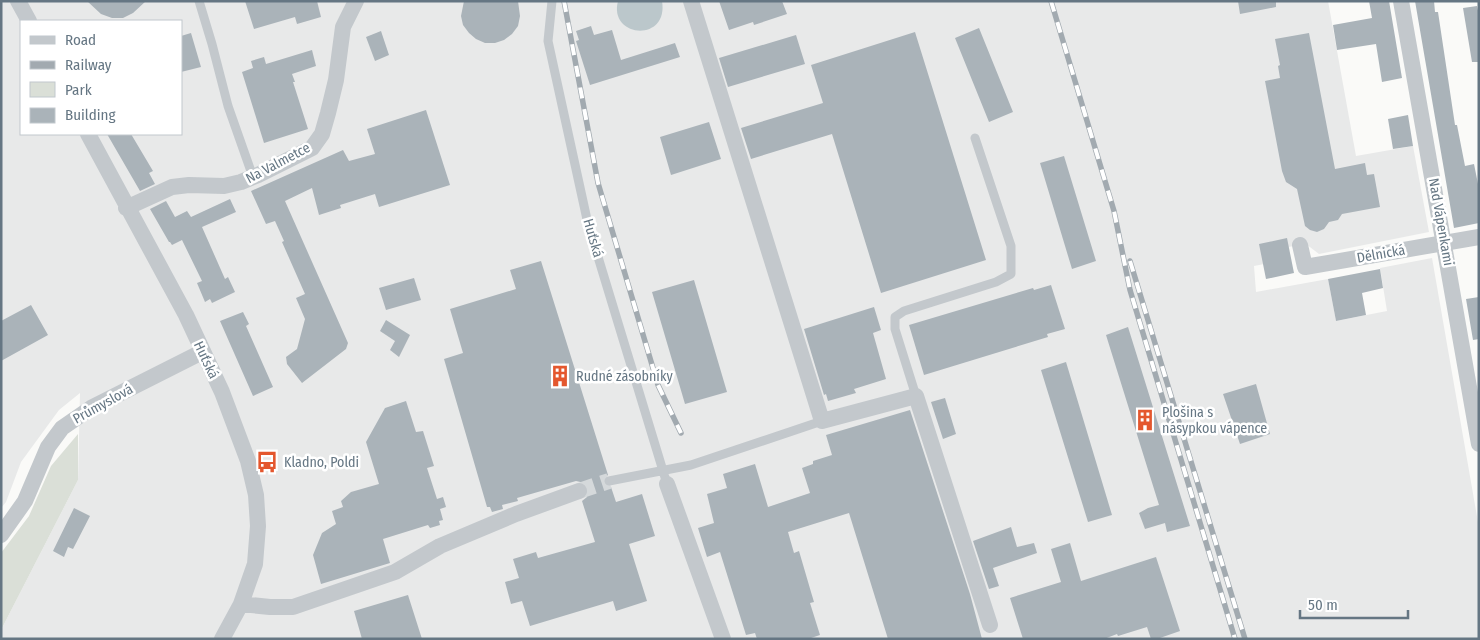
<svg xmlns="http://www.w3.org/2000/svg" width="1480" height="640" font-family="'Fira Sans Condensed',sans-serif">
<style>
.built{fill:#e8e9e9;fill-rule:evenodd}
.green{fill:#dadfd7}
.water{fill:#bbc7cb}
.building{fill:#aab3b9}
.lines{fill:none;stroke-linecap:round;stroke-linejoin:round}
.street-tunnel{stroke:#d5d9db;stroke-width:16;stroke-dasharray:16 8;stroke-linecap:butt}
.lane{stroke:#c3c8cc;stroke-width:9}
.street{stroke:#c3c8cc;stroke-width:16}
.rail-casing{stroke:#a2aab0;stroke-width:5.5}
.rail{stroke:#fff;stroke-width:4;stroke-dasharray:11;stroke-linecap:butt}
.labels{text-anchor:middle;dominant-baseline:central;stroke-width:5;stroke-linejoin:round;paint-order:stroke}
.street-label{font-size:14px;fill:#657683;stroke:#fff}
.poi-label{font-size:14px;fill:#657683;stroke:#fff;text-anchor:start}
</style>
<rect width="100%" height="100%" fill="#fafaf8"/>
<path class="built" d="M1,1h1327l28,155 57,-10 16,86 -110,22 -13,-10 -24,4 2,12 -30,6 2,26 72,-13 8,42 51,-10 -7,-43 52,-10 47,270v111h-1478v-9l77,-150 2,-87 -21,17 -38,52 -15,40 -5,6zM21,21h160v113h-160z"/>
<path class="green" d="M78,434v46l-77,150v-77l28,-37 22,-50z"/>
<path class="water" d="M618,1h44c7,42 -54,37 -44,0z"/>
<path class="building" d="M87,1h59l-13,12 -10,5h-11l-11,-4z
M245,1h72l4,16 -24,7 -2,-7 -41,12z
M464,1h54l2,15 -2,10 -6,8 -8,6 -9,3h-10l-9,-4 -7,-6 -6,-8 -2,-9z
M719,1h63l5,13 -33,11 -1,-3 -24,8z
M1238,1h38v6l-36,7z
M1369,1h20l13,77 -20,4 -6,-38 -39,6 -4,-25 39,-7z
M1415,1h19l1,11h3l17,113h2l8,41 9,-2 5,25v34l-25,5z
M1477,6l2,9v47h-7l-9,-54z
M591,26l3,9 18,-5 9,30 54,-17 5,14 -90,28 -14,-44 3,-1 -3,-9z
M979,28l34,84 -24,10 -34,-84z
M381,31l8,24 -14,6 -9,-24z
M915,32l71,228 -105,33 -49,-159 -81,25 -10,-31 82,-25 -12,-38z
M191,33l10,34 -20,5v-36z
M1309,33l26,136 30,-6 2,12 7,-1 6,33 -38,7 -4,6 -9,2 -5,7 -7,3 -7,-2 -5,-4 -8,-37 -11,-7 -4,-11 -17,-90 15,-3 -2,-12 2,-1 -5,-26z
M796,35l9,29 -77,23 -9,-29z
M312,50l4,16 -24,8 3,8h-2l15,47 -44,14 -22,-71 11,-4 -2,-7 13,-4 2,7z
M426,110l24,75 -71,22 -4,-13 -35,11 1,3 -22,7 -7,-27 -27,13 63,142 -2,6 -44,34 -15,-19 -1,-7 11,-8 8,-30 -9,-21 9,-4 -23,-52 2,-1 -9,-20 -9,3 -15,-33 92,-41 6,11 26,-7 -8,-25z
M1408,115l5,31 -20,3 -5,-30z
M709,122l12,37 -50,16 -11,-38z
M107,134h24l22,37 -4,2 6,11 -15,7z
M1064,156l32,105 -24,8 -32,-106z
M230,199l6,13 -34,15 23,52 3,-2 7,15 -23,11 -2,-4 -5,3 -8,-19 5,-2 -20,-41 -10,5 -2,-3h-1l-19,-33 16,-8 9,16 12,-6 4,6z
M1287,238l7,35 -28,6 -7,-35z
M541,261l67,214 -5,4v4l4,4h4l5,15 26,-8 13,42 -26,8 18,57 -31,10 -3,-10 -83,25 -8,-25 -11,3 -6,-22 14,-4 -6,-19 23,-7 2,6 57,-16 -13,-41 5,-4 1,-9 -3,-5 -9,-2 -59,17 1,3 -16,4 1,4 -11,3 -2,-5h-3l-43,-148 19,-6 -13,-44 66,-20 -6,-19z
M1380,269l3,19 -21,5 4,22 -30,6 -8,-42z
M414,278l7,22 -35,10 -7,-22z
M694,280l33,112 -42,12 -33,-112z
M1051,285l14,44 -18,5 1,3 -124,38 -15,-50 124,-37 1,2z
M1479,297v42l-6,1 -7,-41z
M31,305l17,30 -47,26v-40z
M874,307l7,23 -8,3 13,46 -32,10 2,4 -28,8 -2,-7 -2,1 -20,-66z
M243,312l6,12 -3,2 27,61 -20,9 -33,-75z
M386,320l24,15 -11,22 -9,-7 5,-9 -15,-10z
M1128,327l62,199 -23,6 -2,-9 -20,6 -6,-16 9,-5 11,-3 -53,-170z
M1066,362l46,153 -24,7 -47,-152z
M1256,384l14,50 -30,10 -17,-50z
M945,398l11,36 -13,5 -12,-37z
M406,401l10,31 7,-1 11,35 -7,2 10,31 6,-2 3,10 -6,2 3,11 -4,1 1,4 -10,3 -2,-3 -45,14 7,24 -69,21 -8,-29 9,-22 14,-9 -4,-13 11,-4 -2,-6 10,-9 28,-8 -13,-42 19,-34z
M910,410l60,184 12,45h-94l-39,-126 -61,19 6,21 5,-2 12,41 3,10 -4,1 10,32 -12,4h-51l-2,-6 -9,2 -26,-83 -13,5 -9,-29 16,-5 -7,-29 20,-6 -4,-14 32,-10 13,43 42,-14 -8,-25 11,-4v-3l19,-6 -6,-20z
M74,508l16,8 -17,33 -5,-2 -4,10 -11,-6z
M1011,527l6,20 17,-4 3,10 -44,15 6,18 -10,3 -16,-48z
M1070,543l11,38 75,-24 24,74 -23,8h-6l-4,-12 -29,9 -1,-2 -13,5h-81l-13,-41 51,-16 -10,-33z
M408,595l14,44h-60l-8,-28z"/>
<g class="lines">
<path class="street-tunnel" d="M579,491l30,-10"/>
<path class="lane" d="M199,1l13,43 16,62 25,71
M552,1l-4,40 40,183 79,260
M916,396l-21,-67v-12l9,-6 92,-29 15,-8v-28l-36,-108
M609,481l82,-16 131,-44"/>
<path class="street" d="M18,1l11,20
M691,1l131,420 94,-25 74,229
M1401,1l78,443
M88,134l98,181 36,77 26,69 8,34 2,31 -3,38 -14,40 -19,35
M126,208l46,-21 17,-2 35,1 17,-4 17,-7 54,-27 10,-14 6,-21 8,-33 7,-53 13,-26
M1300,245l5,22 174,-30
M667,484l56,155
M1,535l24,-34 23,-54 14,-19 29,-20 111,-56
M241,604l29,3h23l102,-35 45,-26 76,-32 63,-23"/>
<g class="rail-casing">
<path id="rail" d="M564,1l34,182 60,202 23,48
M1051,1l63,210 16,79 105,349
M1130,261l115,378"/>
</g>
<use href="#rail" class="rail"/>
</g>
<defs>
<g id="building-bare" transform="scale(1.725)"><path d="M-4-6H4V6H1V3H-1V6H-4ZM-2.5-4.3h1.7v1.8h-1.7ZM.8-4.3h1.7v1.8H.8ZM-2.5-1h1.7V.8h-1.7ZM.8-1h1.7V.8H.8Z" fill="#e4572e" stroke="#fff" stroke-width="2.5" paint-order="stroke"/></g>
<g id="bus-bare" transform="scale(1.725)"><path d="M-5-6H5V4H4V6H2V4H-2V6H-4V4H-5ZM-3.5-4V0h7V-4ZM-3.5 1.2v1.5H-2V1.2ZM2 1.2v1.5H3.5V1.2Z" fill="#e4572e" stroke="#fff" stroke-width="2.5" paint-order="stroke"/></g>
</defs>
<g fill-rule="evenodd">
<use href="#building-bare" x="560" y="376"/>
<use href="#building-bare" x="1145" y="420"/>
<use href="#bus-bare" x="267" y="462"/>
</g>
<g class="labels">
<g class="street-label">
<text transform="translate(278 163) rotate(-28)">Na Valmetce</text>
<text transform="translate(1441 222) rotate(80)">Nad Vápenkami</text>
<text transform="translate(593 238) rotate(74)">Huťská</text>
<text transform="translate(1381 254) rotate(-10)">Dělnická</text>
<text transform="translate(206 360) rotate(65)">Huťská</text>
<text transform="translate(103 404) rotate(-29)">Průmyslová</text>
</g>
<g class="poi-label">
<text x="576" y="376">Rudné zásobníky</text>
<text x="1162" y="412">Plošina s<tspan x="1162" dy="16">násypkou vápence</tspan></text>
<text x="284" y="462">Kladno, Poldi</text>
</g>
</g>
<rect width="1480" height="640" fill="none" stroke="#657683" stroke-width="5"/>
<rect x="20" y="20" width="162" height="115" fill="#ffffff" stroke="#c1c8cd"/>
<rect x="30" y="36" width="25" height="8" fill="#c3c8cc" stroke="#c1c8cd"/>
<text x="65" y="45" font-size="15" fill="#657683">Road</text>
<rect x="30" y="61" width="25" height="8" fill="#a2aab0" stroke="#c1c8cd"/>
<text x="65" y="70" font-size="15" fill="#657683">Railway</text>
<rect x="30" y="82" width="25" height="15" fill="#dadfd7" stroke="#c1c8cd"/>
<text x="65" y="95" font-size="15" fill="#657683">Park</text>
<rect x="30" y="108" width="25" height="15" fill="#aab3b9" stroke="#c1c8cd"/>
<text x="65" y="120" font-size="15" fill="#657683">Building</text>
<path d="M1300 610v8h108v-8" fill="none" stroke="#657683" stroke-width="2.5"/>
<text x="1308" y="610" font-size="15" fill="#657683" stroke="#ffffff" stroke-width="4" paint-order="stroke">50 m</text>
</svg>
